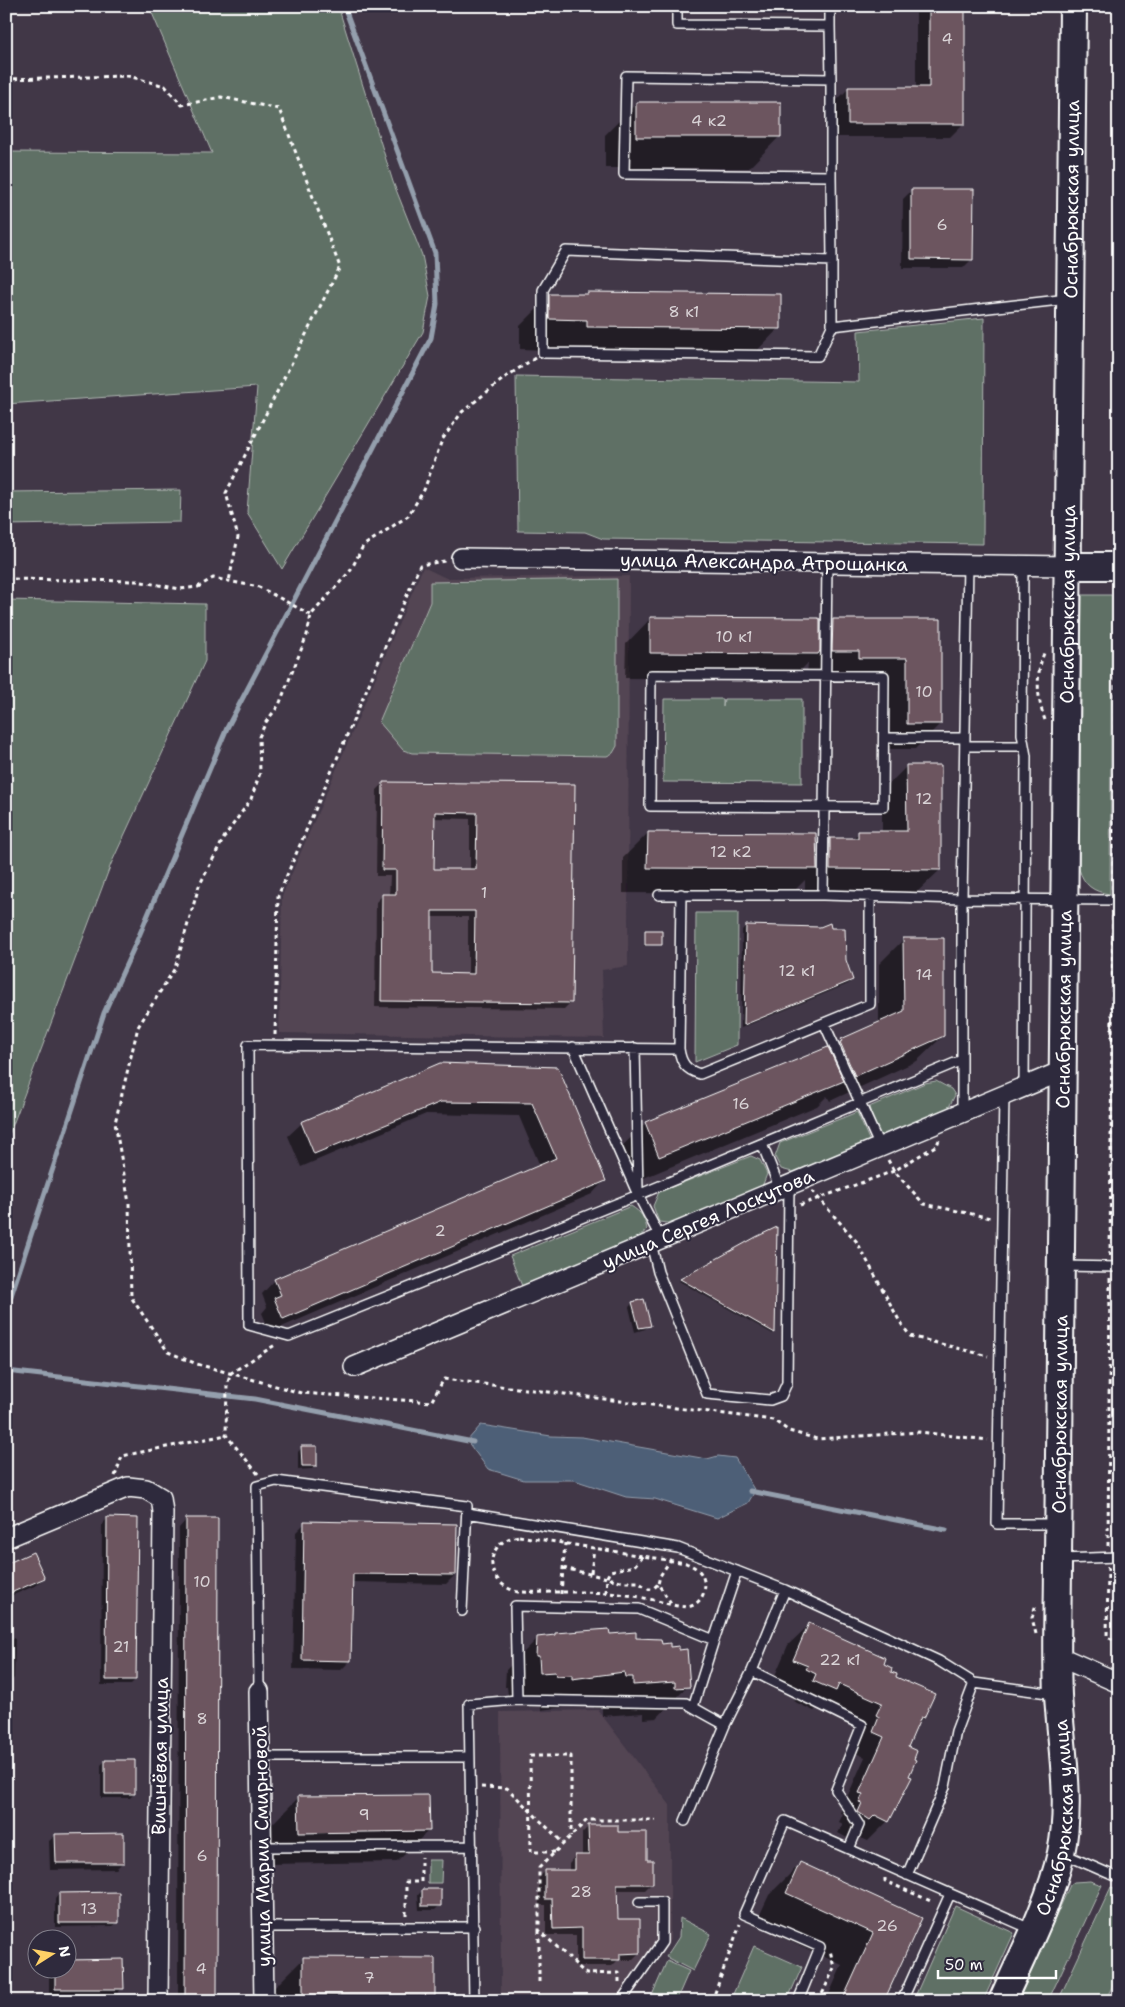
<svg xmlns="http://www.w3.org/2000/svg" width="1125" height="2007" font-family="'Shantell Sans',sans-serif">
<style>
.built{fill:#524452}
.green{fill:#5f6f65;stroke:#afb7b2}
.water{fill:#4d5f77;stroke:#949fad}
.shadow{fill:#0007;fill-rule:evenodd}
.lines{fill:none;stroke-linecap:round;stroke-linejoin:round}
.stream{stroke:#949fad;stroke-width:5}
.building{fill:#6c555f;stroke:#fff;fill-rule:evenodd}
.lane-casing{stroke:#fff;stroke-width:12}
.street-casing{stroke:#fff;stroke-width:22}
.secondary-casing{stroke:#fff;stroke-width:30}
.path{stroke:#fff;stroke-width:3;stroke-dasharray:4 4;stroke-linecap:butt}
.lane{stroke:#2f2a3d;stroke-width:9}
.street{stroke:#2f2a3d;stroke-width:19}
.secondary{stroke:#2f2a3d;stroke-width:26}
.labels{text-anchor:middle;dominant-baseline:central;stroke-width:4;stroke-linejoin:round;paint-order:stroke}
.number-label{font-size:16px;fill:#dad4d7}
.street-label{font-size:19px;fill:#fff;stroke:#2f2a3d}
</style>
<rect width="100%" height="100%" fill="#413747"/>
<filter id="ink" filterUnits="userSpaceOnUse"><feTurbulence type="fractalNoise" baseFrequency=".02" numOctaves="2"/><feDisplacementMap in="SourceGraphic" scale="10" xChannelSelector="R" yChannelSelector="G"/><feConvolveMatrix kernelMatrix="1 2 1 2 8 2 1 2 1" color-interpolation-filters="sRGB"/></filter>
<g filter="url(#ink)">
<path class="built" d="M423,567l23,11 183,-2 -1,390 -26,4 2,68 -325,-5 3,-137z
M598,1710l72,95v135l-42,61h-127l-1,-289z"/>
<path class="green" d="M149,6h189l55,176 29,73 8,41 -7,36 -141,237 -35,-57 10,-125 -251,17v-252l206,1z
M984,318l-1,226 -380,-5 -18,-7 -67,-1 -2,-155 343,6 -1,-51z
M181,490l-1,32 -174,3v-33z
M617,579v167l-4,7 -6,3 -195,-3 -9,-3 -24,-28 51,-120v-20z
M1082,595h30l-2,299c-17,-2 -26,-9 -31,-25z
M6,600l199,4v57l-94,203 -105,279z
M664,699h59v8l1,-8h78v84l-139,-1z
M696,913h42l-1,132 -42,17z
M936,1081l15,8 4,6 -7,14 -67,29 -8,-17 -4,-14 56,-24z
M857,1112l13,30 -74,31 -15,-4 -6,-12 5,-14z
M751,1156l9,4 7,14 -5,13 -87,37 -16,-2 -6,-16 6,-14z
M631,1206c11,7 13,11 16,23l-8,9 -117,48 -12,-30z
M428,1860h14l-1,23h-13z
M1090,1881l12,4 -54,116h-30l52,-116 4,-3z
M1111,1887l8,3v83l-14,28h-47z
M955,1906l59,27 -31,68h-70z
M680,1918l31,16 -18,37 -27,-14 13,-20z
M754,1946l48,21 -15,34h-57z
M667,1961l22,10 -13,30h-5l-18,-8z"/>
<path class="water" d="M481,1425l70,11 31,1 125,22 11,-3 17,2 20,33 -7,12 -31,15 -62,-19 -29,-2 -52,-17h-50l-36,-11 -21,-28z"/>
<path class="shadow" d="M662,6h101l-5,6h-96z
M916,6h47l1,117 -14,14h-115v-35l13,-13 68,-1z
M636,104l144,32 -31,32h-144v-33z
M912,190l60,69 -9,9h-61l1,-69z
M550,296l229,32 -29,30 -230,-9v-23z
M651,618l167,17 15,-15h107v104l-25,25h-32l-1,-67h-48v-6h-27l1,-13 -16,16 -167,-1 1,-34z
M907,766l33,104 -26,25 -109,-1v-14l-14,14 -168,-1v-35l25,-25 168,21 14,-14 22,-1 7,-6h23v-42z
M383,784l190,1 -2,217 -7,7 -189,-2 1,-105 6,-6h7l1,-20h-14l1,-86zM433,818l37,1v51h-37zM431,917h37v58h-38z
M746,926l99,34 7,20 -4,4 -107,44 1,-98z
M646,931l15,13 -17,2z
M904,939l39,97 -26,25 -87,40 -3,-5 -10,10 -183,76 -14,-34 26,-25 183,-70 13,-13 37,-16v-60z
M557,1068l48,112 -13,14 -322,138 -8,-19 5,-6 -5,-13 13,-14 265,-114 -21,-50 -93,-2 -125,53 -13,-31 14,-13z
M775,1229l-2,105 -94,-53 1,-1z
M633,1303l16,22 -4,4 -10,3 -6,-25z
M302,1447l14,18 -4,4 -14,1v-18z
M108,1518l27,162 -5,5h-29l1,-161z
M186,1520l29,481h-37l1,-473z
M305,1523l150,52 -9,9 -95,-2 -1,79 -9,9 -48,-1 3,-137z
M6,1565l37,13 -6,7 -31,13z
M809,1625l73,40 13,12 28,41 -6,6 -11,24 -18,73 -20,20 -14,-6 -5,4 -11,-6 5,-9 -4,-2 4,-8 -3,-1 25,-56 -12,-5 9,-28 -42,-19 -6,6 -21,-10 3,-7 -23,-14 15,-35z
M555,1634l53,1 27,4 34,9 19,38 -31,32 -13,1v-6l-42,3v-8h-8l-1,-5 -52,7v-4l-16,1 -1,-4 -15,1 -2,-17h-2l1,-17 32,-32 14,-1z
M6,1638h9l-1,40 -6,6z
M105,1761l29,33 -4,4h-29v-33z
M299,1797l129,34 -31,31 -129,2 -1,-35z
M589,1826l28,8 29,28 6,21 -7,7h-29v30l23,33 -7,7h-14l-6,6h-36v-31h-30v-30h-7v-27l6,-7h24v-8l6,-7h7v-23z
M56,1835l67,27 -7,7 -66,1 -1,-29z
M800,1864l120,54 -37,83h-57l16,-36 -87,-40 14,-30z
M423,1890l16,16 -4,4h-16l-1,-15z
M59,1894l59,28 -5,4 -58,1v-28z
M304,1958l129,38 -5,5h-156v-11z
M122,1960v28l-6,7 -67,1v-26h19v-9z"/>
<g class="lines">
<path class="stream" d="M6,1311l98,-298 32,-70 91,-215 204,-390 6,-34 -2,-51 -91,-247
M6,1371l249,28 218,43
M750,1491l196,39"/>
</g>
<path class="building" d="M929,6h36v118h-117v-37h81z
M636,102h145v35h-145z
M911,189h63l-1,71 -62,-1z
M587,292l194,2v35l-194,-2v-7l-38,-1v-25h38z
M650,617l168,1 2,1v32l-2,3 -168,-1z
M833,619h108v105h-34v-66h-48v-7h-27z
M906,765h35v105l-111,-1v-31h28v-7h49z
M383,782l192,2 -3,219 -191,-2 1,-107h14v-24h-14zM435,812l42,1 -1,56h-42zM432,911h43l-1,63 -42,-1z
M648,832l168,1 1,36 -170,-1z
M830,923l1,5h14l1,32 7,20 -109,45 2,-100 74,2z
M645,930h17v15h-17z
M903,938h41v98l-89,40 -15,-34 2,-1 -1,-2 63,-28z
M828,1047l16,34 -185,76 -14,-35z
M440,1063l118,4 48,114 -323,138 -9,-21 7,-3 -7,-16 282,-121 -24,-55 -91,-1 -127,52 -13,-32z
M777,1227l-2,106 -95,-54 76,-42z
M644,1299l7,27 -12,2 -7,-26z
M301,1446h16v20h-15z
M107,1517l31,1 -2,162h-30z
M186,1518h32l-1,483h-32z
M304,1521l153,3 -1,51 -103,-1 -2,87 -49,-1z
M33,1552l12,26 -39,17v-31z
M809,1623l77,35 -2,6 8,4 -1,4 6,2 -1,3 39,17 -11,24 -3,-1 -13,30 9,4 -3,8 2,1 -7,16 3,1 -23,45 -14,-7 -5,5 -12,-8 4,-9 -3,-1 4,-8 -4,-1 25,-56 -11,-5 6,-15 -3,-2 6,-12 -43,-19 -3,7 -23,-10 3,-7 -10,-5 2,-3 -15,-6z
M609,1629l1,5 26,-2v6l25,1 1,5 8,-1v4l9,-1v4l8,-1 3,38 -15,1v-6l-42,3v-8h-8l-1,-5 -52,7v-4l-16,1 -1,-4 -15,1 -1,-17h-3l1,-19 18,-2v-2z
M105,1760h30v34h-30z
M429,1795l1,36 -131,2 -1,-37z
M588,1825h30v7h29v28h6v24h-36l1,35h22v34l-20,1v6h-38v-32l-29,1 -1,-30h-7v-29h30v-15h14z
M124,1833v30h-68l-1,-29z
M800,1862l122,56 -38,83h-42l31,-68 -87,-40z
M422,1889h19v17h-19z
M119,1892v31h-60v-30z
M303,1957l132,1v38l-132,-1z
M123,1959l1,30h-69v-19h13v-10z"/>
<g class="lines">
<g class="lane-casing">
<path id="lane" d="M677,6v19l153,1v-20
M830,26l1,53
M626,76l205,3v97l-207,-2z
M831,176l1,85
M566,251l266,10v65l-14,30 -275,-3v-63z
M832,326l236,-27
M1023,565l-1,169 4,22 -2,331
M651,675l233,1 -1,131 -233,-1z
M884,738h81
M965,746h59
M681,894l-2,155c2,14 7,21 21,25l170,-70v-108
M659,895h164l139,4 157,1
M823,895l4,-332
M824,1023l56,124
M573,1047l65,148 23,44
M635,1048l3,142
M679,1049l-431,-4 1,280 40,11 349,-141 324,-135
M1004,1096l-7,428h59
M962,1113v-214l6,-335
M762,1144l18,45
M651,1243l7,29 49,122 63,6 11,-4 6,-13 2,-197
M1063,1266l56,1
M467,1513l211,35 107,42
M1060,1559l59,-2
M714,1640l23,-69
M752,1671l110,54 -26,65 23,35 -10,24
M259,1691l-2,-205 19,-5 191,25 -5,105
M693,1707l21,-67 -75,-31 -124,-3 2,94 169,3c13,8 26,15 39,22l27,-54 33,-81 154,71 35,22 81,11
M261,1757h209
M685,1821l40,-96
M262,1847l210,-1
M1064,1854l55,24
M907,1875l38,-88 11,-56 18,-48
M263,1927h211
M474,2001l-5,-297 48,-4
M621,2001l41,-59v-40h-23
M798,2001l22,-54 -76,-33 41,-93 248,109
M902,2001l48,-107"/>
</g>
<g class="street-casing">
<path id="street" d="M461,558l607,8
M354,1367l708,-296
M6,1538l122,-51 18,2 15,9 2,14 -5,489
M1058,1656l61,27
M259,1691l5,310"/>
</g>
<g class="secondary-casing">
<g id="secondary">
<path d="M1068,566h51"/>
<path id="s1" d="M1002,2001c21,-47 48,-98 59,-148 11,-51 0,-106 -3,-158 -2,-45 0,-91 0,-136l15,-1553"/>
</g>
</g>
<path class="path" d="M6,79l122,-3 37,10 17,19 39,-8 58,12 61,158 -114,226 12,44 -9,44
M535,358l-28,18 -45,36 -20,28 -18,50 -16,26 -45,30 -12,24 -40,45 -4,20 -28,70 -13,17 -7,15 1,36 -9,26 -26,37 -26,50 -24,82 -37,59 -23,96 14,80 2,94 37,55 29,12 104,29 130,9 13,-23 329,41 16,11 28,8 102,-7 69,8
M1116,546l3,-287
M6,579l131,2 43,8 18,-2 15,-9 46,9 52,28
M1045,720c-8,-21 -10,-47 0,-69
M1113,889l3,-304
M275,1035l3,-139 142,-331 25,-4
M888,1160l6,11 30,33 67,14
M812,1191l45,51 43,80 10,14 78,20
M800,1205l94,-34 43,-26 2,-5
M1110,1256l3,-346
M258,1474l-32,-39 1,-50 4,-12 44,-28
M115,1476l7,-20 104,-21
M519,1536l167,27c9,4 16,8 18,18 3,9 -3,22 -13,25 -12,3 -30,-5 -42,-7 -42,-10 -87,-6 -131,-7 -35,-9 -35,-51 1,-56z
M1108,1546l2,-269
M1108,1567l-1,70 12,5
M563,1568l62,14h13l10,7h5l5,-5
M591,1573l3,-25
M606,1593l1,-16 3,-6 24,-5 9,-10
M561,1594l4,-51
M671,1603l-13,-19 2,-8 11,-17
M1036,1634l-4,-16 4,-14
M481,1787l26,1 57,56
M555,1852h-24l-1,-96h41v80
M885,1878v3l48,21
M406,1915v-33h15v-25
M539,1930v56
M619,1982v-9l-33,1 -47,-44v-62l48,-48h69
M712,2001l28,-77
M819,2001l15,-33 -4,-18"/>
<use href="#lane" class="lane"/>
<use href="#street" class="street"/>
<use href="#secondary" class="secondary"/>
</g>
</g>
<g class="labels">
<g class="number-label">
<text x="947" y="38">4</text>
<text x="709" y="120">4 к2</text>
<text x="942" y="224">6</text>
<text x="684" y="311">8 к1</text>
<text x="734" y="636">10 к1</text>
<text x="924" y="691">10</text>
<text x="924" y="798">12</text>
<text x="731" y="851">12 к2</text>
<text x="484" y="892">1</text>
<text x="797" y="970">12 к1</text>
<text x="924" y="974">14</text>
<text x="741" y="1103">16</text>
<text x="440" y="1230">2</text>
<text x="202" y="1581">10</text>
<text x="121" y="1646">21</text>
<text x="840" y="1659">22 к1</text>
<text x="202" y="1718">8</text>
<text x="364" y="1814">9</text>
<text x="202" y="1855">6</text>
<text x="581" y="1891">28</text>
<text x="89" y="1908">13</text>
<text x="887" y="1925">26</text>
<text x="201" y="1968">4</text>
<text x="369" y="1977">7</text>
</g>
<g class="street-label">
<text stroke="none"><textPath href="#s1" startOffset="1814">Оснабрюкская улица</textPath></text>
<text transform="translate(764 562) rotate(1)">улица Александра Атрощанка</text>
<text stroke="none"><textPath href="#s1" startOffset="1409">Оснабрюкская улица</textPath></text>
<text stroke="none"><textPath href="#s1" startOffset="1004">Оснабрюкская улица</textPath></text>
<text transform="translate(708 1219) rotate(-23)">улица Сергея Лоскутова</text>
<text stroke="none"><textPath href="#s1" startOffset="599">Оснабрюкская улица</textPath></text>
<text transform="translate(160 1756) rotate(-89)">Вишнёвая улица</text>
<text stroke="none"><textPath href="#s1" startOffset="194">Оснабрюкская улица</textPath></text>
<text transform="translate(262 1846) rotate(-91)">улица Марии Смирновой</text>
</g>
</g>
<rect width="1125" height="2007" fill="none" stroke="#2f2a3d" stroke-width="25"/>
<rect x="12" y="12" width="1100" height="1982" fill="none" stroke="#fff" stroke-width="2" filter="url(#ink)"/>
<g transform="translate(52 1954) rotate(79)"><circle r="24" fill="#2f2a3d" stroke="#827f8b"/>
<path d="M0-4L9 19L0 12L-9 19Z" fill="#ffd166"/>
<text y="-8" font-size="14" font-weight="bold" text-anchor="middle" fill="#ffffff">N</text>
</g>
<path d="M938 1970v8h118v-8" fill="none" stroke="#ffffff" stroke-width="2.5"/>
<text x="945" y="1970" font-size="15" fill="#ffffff" stroke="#2f2a3d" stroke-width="4" paint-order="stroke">50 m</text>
</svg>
